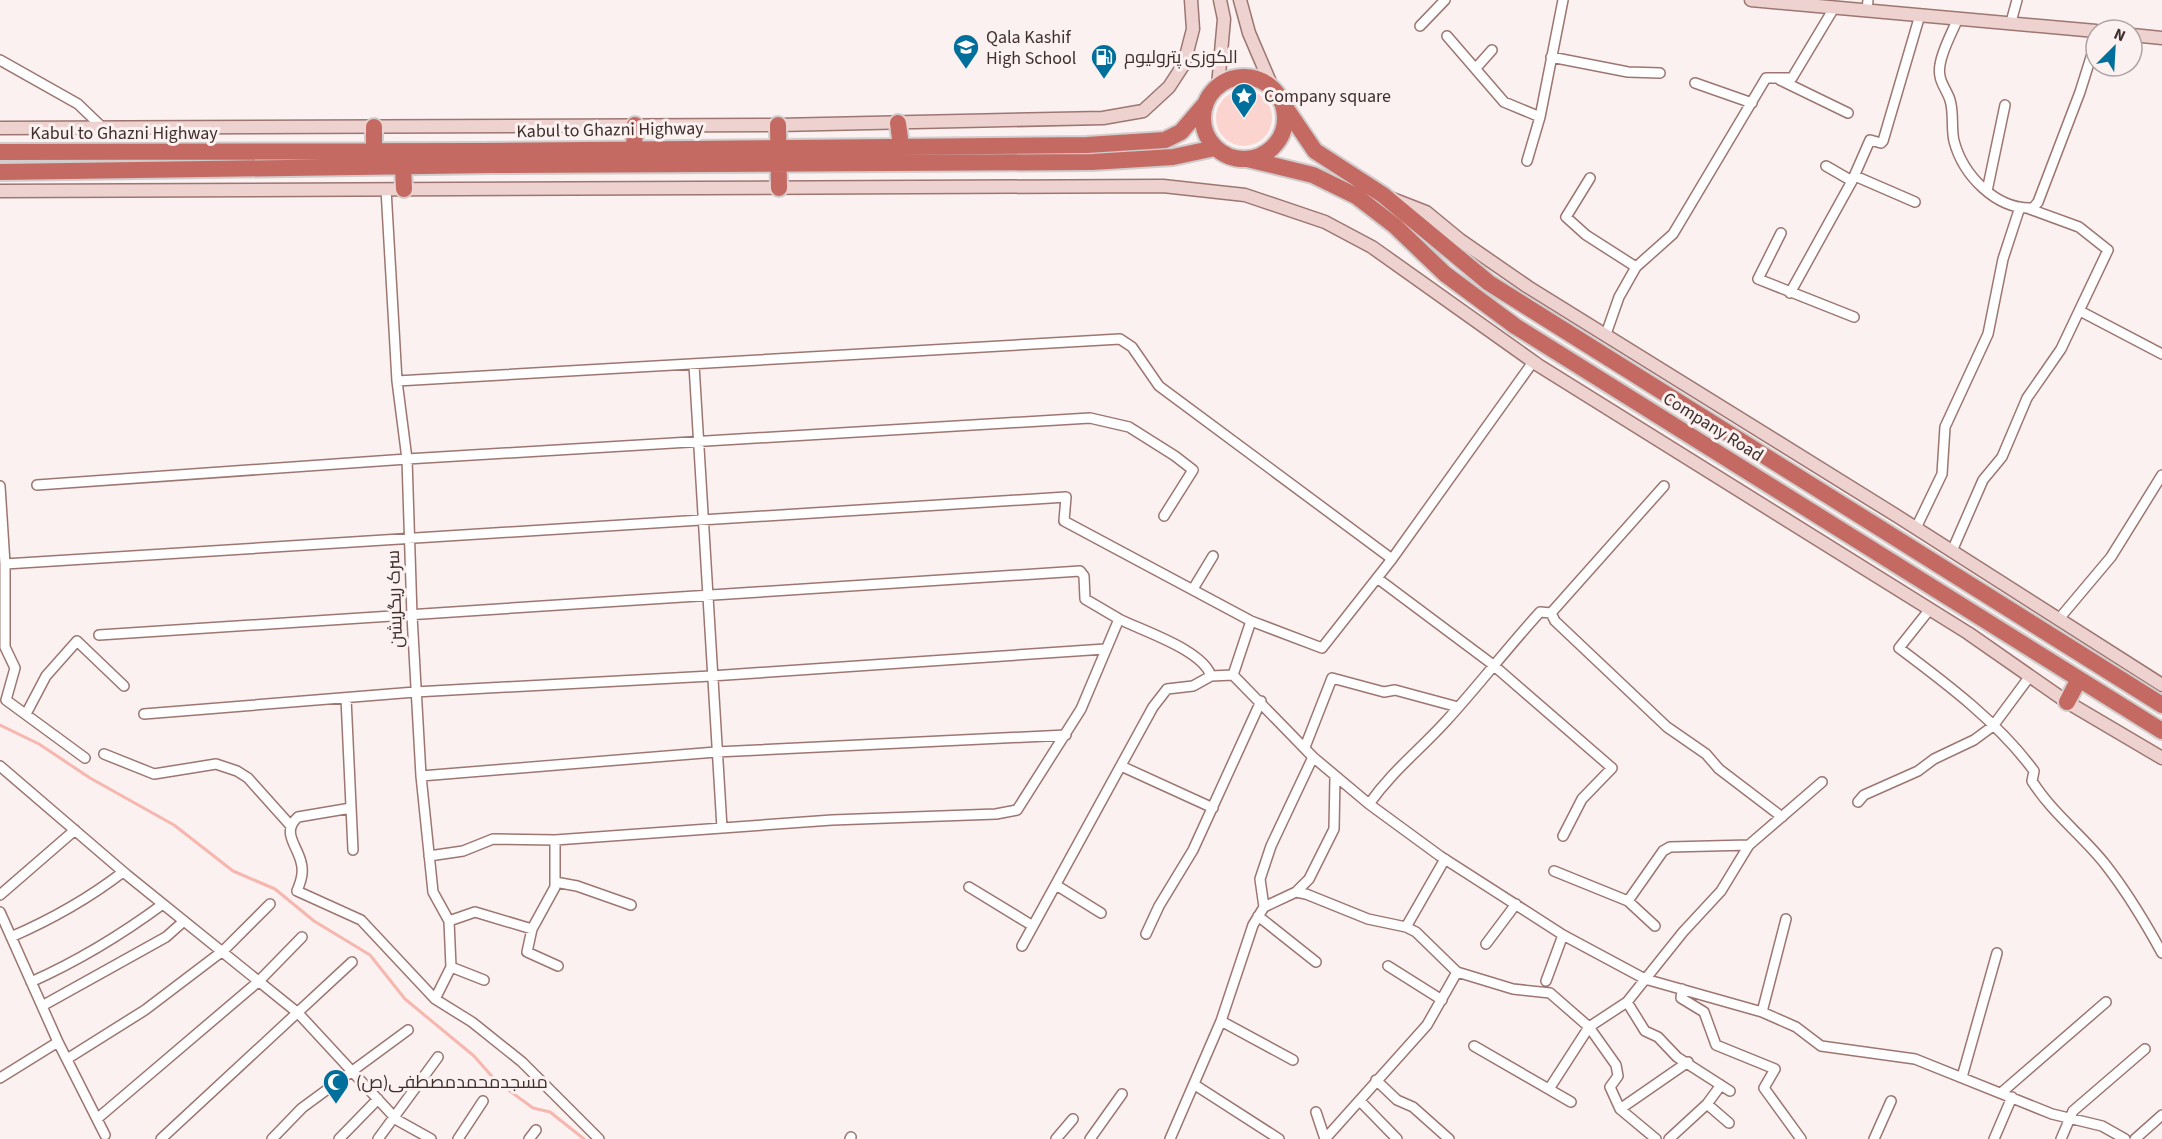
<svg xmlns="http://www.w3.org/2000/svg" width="2162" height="1139" font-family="'Source Sans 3',Cairo,sans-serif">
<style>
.green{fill:#fbd4cf}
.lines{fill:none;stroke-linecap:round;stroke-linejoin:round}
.stream{stroke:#f7b6ae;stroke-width:3}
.street-casing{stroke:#9d7671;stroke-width:12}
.secondary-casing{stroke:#9d7671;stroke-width:15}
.highway-casing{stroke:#d1cdcd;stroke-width:20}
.street{stroke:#fff;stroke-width:9}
.secondary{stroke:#edd2d0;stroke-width:12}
.highway{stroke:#c46a62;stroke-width:16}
.labels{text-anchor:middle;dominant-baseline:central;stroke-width:6;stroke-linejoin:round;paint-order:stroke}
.poi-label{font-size:18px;fill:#3f2f2d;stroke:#faf1f0;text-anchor:start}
.street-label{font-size:18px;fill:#3f2f2d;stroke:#faf1f0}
</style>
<rect width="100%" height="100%" fill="#faf1f0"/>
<path class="green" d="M1216 118a28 28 0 1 1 56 0a28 28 0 1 1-56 0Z"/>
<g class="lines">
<path class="stream" d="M0,725l39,19 51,34 84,47 59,46 42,18 39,32 56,34 35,44 69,57 22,25 37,27 17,4 34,27"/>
<g class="street-casing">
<path id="street" d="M1867,10l1,-10
M1958,18c-6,15 -16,32 -18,47 -3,15 6,23 10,35 4,13 1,28 4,41 9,34 42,69 79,67l5,-6 42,-110 16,-51
M2011,22l6,-22
M1420,26l25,-26
M1447,36l57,66 36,15
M1551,57l77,15 32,1
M0,60l78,44 26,25
M1476,68l16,-18
M1780,80l68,33
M1695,83l57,20
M1527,161l13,-44 23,-117
M1826,166l26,15
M1855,176l60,26
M1590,178l-24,39 20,18 50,32
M386,189l11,192 10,78 5,157 9,160 12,116 16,29 2,46 -16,32
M1987,191l18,-86
M1781,233l-23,46 96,38
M1790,293l62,-112 18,-41 11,3 2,-2 37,-126
M2080,311l82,43
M1606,334l13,-37 17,-30 37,-33 93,-156h26l42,-70
M694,365l28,463
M397,381l723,-42 12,8 27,39 233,173
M37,485l370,-26 683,-41 39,9 46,29 18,14 -29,46
M0,486l5,78v83l10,21 -9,32 79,58
M1664,486l-113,127 4,8 112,106 39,27 13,15 63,48
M1916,528l26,-54 3,-47 43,-93 15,-75 17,-52
M1952,551l31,-71 19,-23 25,-59 34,-49 47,-99 -29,-23 -52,-19
M5,564l1061,-67 -2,24 187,100 71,27 70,-89 141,-197
M1377,578l115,86 120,104 -30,31 -19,37
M1193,589l20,-33
M1930,609l-31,39c48,36 100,75 135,123l-2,10c20,32 50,54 73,83 22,28 40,58 57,89
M1119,619c24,12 84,31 92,57
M2058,620l53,-63 51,-82
M1251,621l-18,54 80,82 56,47 71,52 123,79 82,44 117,33 34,15 25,19 94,13 137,55 50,12 23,13
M99,635l981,-64 4,5 1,23 34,20 -38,90 -64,101 -21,4 -164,6 -277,20 -62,-1 -30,12 -34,5
M346,698l7,152
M26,714l20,-38 31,-35 47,45
M144,714l271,-22 296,-16 394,-27
M1305,747l27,-69 52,14 11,-2 63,17
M104,754l50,20 62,-10 21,7 11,7 43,48
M0,766l127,109 171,138 99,107 34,19
M1121,766l92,42
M421,776l295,-24 350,-17
M1858,802l6,-7 54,-24 16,-12 40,-19 19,-14 37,-50
M1369,804c24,-34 51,-54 78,-84 32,-35 61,-73 93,-108l11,1
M351,808l-53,9c-17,15 -1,28 3,45 3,10 0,19 -4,29l64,29 74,79 37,23 50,40 77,77
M555,840v47l-23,42 -5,23 31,14
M1554,871l74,30 27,25
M555,882l22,4 54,19
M1056,885l45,28
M969,887l64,39
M1296,892l13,-13 25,-50 1,-52
M0,895l75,-65
M1628,901l35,-50 7,-4 79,-2
M1264,907l32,-15 10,2 62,25 38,8 10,5 41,40 56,17 37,4 39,34 27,38 2,11 -8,11 10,22 36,30
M0,912l58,130 47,93
M1258,916l58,46
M449,921l26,-9 57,17
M1406,927l39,-68
M1146,934l13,-28 34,-56 68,-149
M11,937c39,-17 77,-38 112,-65
M1486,944l30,-40
M1022,946l131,-239 14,-18 26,-3 18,-10 22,-1
M1388,966l54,34
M451,967l33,13
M1546,981l17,-46
M31,982c47,-21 90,-47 132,-78
M1682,989l-1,9 23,14 12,33 59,24 -11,19 37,51
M1627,1002l18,29 13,6 19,20 53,34
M42,1006l124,-69 18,-16
M1762,1012l24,-93
M1221,1021l72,39
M1474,1046l97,56
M67,1059l78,-49 79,-60 46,-46
M1962,1077l35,-124
M0,1078l58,-36
M1376,1080l21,20 16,7 36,32
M1195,1085l84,54
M1549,1089l40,-62 38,-25 56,-70 38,-41 28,-46 73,-63
M2001,1093l105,-91
M1360,1101l37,38
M1707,1104l22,19
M1620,1109l68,-47
M1316,1112l9,27 102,-114 30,-53
M98,1118l161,-137 43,-44
M161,1139l191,-177
M272,1139l30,-31 106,-78
M339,1139l39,-40
M378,1139l60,-82
M458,1139l25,-38
M529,1139l7,-9
M850,1139l1,-2
M1056,1139l17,-20
M1090,1139l32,-45
M1170,1139l51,-118 32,-96 11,-18 -4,-28 11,-33 42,-89
M1669,1139l38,-35 14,-19
M1874,1139l17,-38
M1994,1139l18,-42
M2061,1139l12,-28 72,-62
M2135,1139l27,-24"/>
</g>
<g class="secondary-casing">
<path id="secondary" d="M1240,0l9,33 24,56
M1751,0l345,31
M2132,35l30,3
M1218,86l6,-67 -4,-19
M0,128l778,-3 325,-7 40,-7 26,-24 15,-23 9,-35 -2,-29
M0,191l1163,-5 82,9 80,27 47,25 166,118 430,268 99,69 95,56
M1390,198l36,14 34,28 68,47 369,229 265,169"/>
</g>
<g class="highway-casing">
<path id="highway" d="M1203 118a41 41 0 1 1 82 0a41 41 0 1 1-82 0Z
M1281,101l34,50 68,44 106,88 673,422
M898,123l3,23
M778,125l1,63
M374,127v25
M634,149l1,-24
M0,152l483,-1 604,-6 78,-5 16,-8 24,-28
M1247,159l66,16 43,21 39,30 50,48 70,52 647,405
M403,166l1,23
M0,172l491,-7 601,-3 81,-5 42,-9
M2067,702l12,-23"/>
</g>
<use href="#street" class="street"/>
<use href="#secondary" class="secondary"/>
<use href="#highway" class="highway"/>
</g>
<defs>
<g id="school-pin" transform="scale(1.35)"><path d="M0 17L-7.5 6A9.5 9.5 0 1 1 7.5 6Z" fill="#016f9b" stroke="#faf1f0"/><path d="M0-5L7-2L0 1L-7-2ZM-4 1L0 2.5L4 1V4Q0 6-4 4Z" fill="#fff"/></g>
<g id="fuel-pin" transform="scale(1.35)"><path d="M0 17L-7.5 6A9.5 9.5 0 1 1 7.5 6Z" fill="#016f9b" stroke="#faf1f0"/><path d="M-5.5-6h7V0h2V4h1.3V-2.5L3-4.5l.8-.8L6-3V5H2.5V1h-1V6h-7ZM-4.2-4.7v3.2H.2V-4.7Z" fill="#fff"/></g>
<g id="sight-pin" transform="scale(1.35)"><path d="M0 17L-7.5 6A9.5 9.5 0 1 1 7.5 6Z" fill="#016f9b" stroke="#faf1f0"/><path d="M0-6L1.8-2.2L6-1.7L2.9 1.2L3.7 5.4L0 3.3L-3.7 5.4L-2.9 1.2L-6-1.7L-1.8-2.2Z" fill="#fff"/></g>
<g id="mosque-pin" transform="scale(1.35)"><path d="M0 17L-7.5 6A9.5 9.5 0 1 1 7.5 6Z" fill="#016f9b" stroke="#faf1f0"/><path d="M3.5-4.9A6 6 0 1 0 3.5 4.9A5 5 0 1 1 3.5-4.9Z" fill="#fff"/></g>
</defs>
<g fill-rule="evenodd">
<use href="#school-pin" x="966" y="47"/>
<use href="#fuel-pin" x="1104" y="57"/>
<use href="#sight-pin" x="1244" y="96"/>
<use href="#mosque-pin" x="336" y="1082"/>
</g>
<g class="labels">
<g class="poi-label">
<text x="986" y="37">Qala Kashif<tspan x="986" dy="21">High School</tspan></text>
<text x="1124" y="57">الکوزی پترولیوم</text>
<text x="1264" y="96">Company square</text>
<text x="356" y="1082">مسجدمحمدمصطفی(ص)</text>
</g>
<g class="street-label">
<text transform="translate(610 130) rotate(-1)">Kabul to Ghazni Highway</text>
<text x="124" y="133">Kabul to Ghazni Highway</text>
<text transform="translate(1713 427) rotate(32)">Company Road</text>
<text transform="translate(395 599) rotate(-92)">سرک ریگریشن</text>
</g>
</g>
<g transform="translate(2114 48) rotate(24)"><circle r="28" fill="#faf1f0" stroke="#afa3a2" stroke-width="1.5"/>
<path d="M0-4.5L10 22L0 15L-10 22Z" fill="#016f9b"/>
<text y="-9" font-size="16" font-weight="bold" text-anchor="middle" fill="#3f2f2d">N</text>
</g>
</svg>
